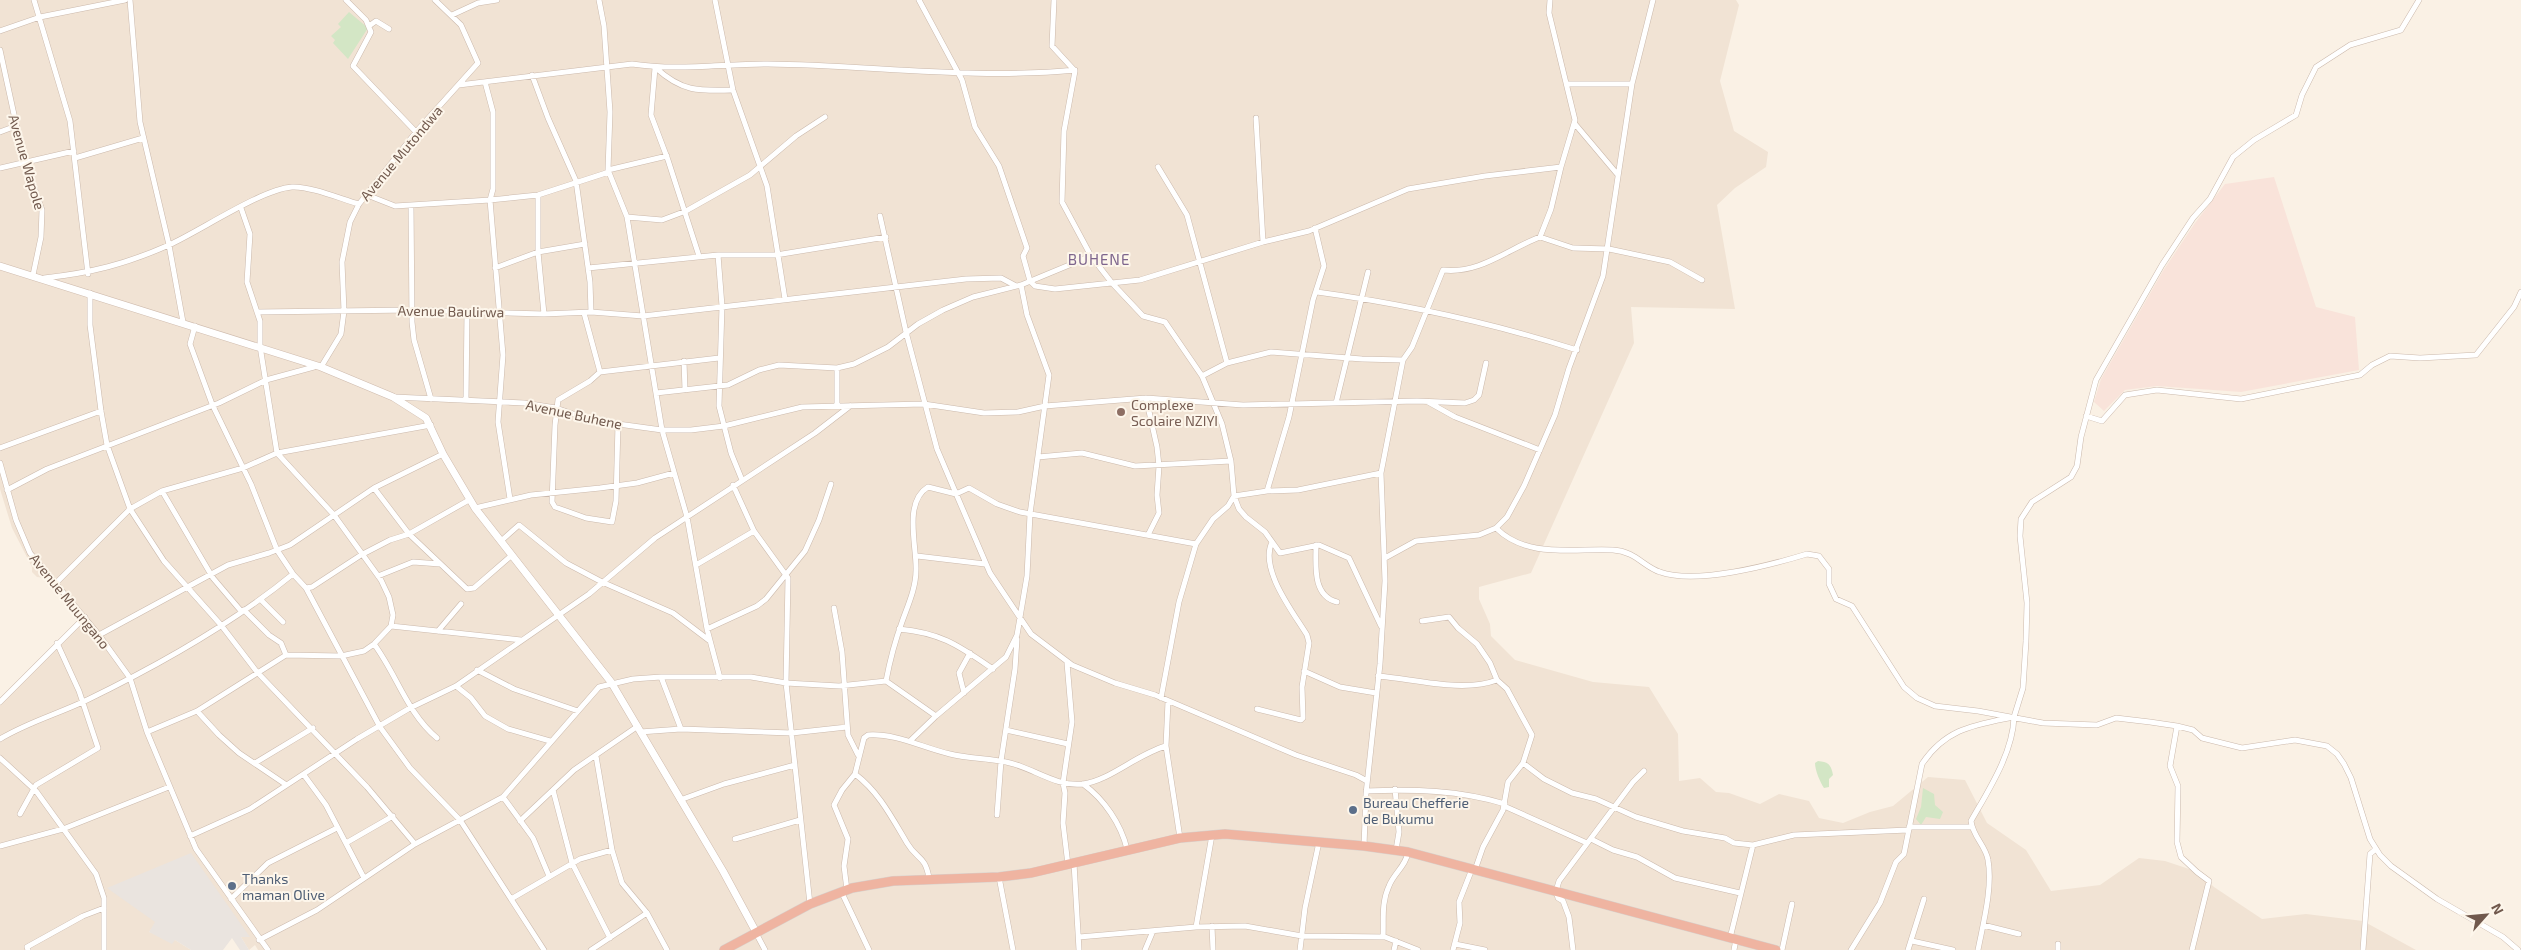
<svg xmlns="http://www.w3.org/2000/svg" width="2521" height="950" font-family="'Exo 2',sans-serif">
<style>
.residential{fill:#f1e3d4}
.commercial{fill:#f9e3da}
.industrial{fill:#eae4df}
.green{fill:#d3e6c5}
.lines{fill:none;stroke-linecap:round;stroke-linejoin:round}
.street-casing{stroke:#cbb9ac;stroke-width:6}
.secondary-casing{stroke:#cfbbad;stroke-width:8}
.highway-casing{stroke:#d7d1cd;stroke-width:10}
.street{stroke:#fff;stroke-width:5}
.secondary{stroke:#fff;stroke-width:7}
.highway{stroke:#efb4a1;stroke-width:9}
.education-dot{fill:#8d6e63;stroke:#fdf6eb;stroke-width:2}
.service-dot{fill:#5c6f8a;stroke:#fdf6eb;stroke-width:2}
.labels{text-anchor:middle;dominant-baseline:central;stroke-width:4;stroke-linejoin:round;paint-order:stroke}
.street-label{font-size:14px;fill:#71594d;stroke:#fdf6eb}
.education-label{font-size:14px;fill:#785e54;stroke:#fdf6eb;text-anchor:start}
.service-label{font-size:14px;fill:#4e5e75;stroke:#fdf6eb;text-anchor:start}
.neighbourhood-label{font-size:15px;letter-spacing:1px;fill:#7e658d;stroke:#fdf6eb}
</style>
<rect width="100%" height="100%" fill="#faf1e5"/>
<path class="residential" d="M0,0h1736l3,5 -19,76 14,50 34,21 -2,15 -31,21 -18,17 18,104 -104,-2 3,36 -103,230 -52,14v12l11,25 1,12 24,24 78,22 56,5 29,47 1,47 21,-3 16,14 13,1 31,11 19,-10 30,7 10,17 24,5 27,-11 23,-6 35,-29 37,3 22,43 39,27 25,41 49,-6 39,-27 26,3 33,11 16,15 48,32 44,-5 57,7 53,29h-2158l-3,-5 -6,5 -8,-13h8l-93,-14 -7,9 26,8 16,10h-191v-251l81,-82 -35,-39 -9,-1 -5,-5v-5l-20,-39 -12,-39z"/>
<path class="commercial" d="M2274,177l42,130 39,10 4,53 -118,22 -84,-6 -32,4 -21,21 -10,-9 7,-23 62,-108 32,-48 30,-39z"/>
<path class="industrial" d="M191,853l59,84h-9l8,13h-9l-8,-12 -9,12h-32l-16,-10 -3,4 -23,-12 6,-10 -48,-34z"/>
<path class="green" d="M349,12l19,16 -20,31 -15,-16 2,-3 -4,-4 10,-9 -3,-3z
M1818,761c10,1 13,3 15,14l-4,4v8l-5,1c-4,-6 -9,-18 -9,-25z
M1923,788l11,6 1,11 8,7 -3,7 -14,-2 -5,8 -5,-6 5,-12z"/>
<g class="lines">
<g class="street-casing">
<path id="street" d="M34,0l36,121 18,153
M130,0l10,122 29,123 14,77
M346,0l20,20 5,12 -18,34 63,66
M599,0l5,26 6,86 -2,58 19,47 35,213 25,87 20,112 13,49
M715,0l18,90 34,96 18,113
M919,0l43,80 13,47 24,39 28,82 -4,8 7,25 5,5 20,3 85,-9 123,-38 46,-11 99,-42 77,-13 76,-9 14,-47 -26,-107 1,-13
M1054,0l-2,46 23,25 -11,60 -2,71 29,54 21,27 31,33 22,6 37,54 20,48 9,37 3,35 5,13 7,8 19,15 15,21 39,-8 30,13 32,68
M452,15l26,-12 19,-3
M369,26l7,-5 13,8
M0,31l40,-14 85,-17
M0,50l23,106 19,54 -1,27 -8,38
M655,68l-4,47 17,45 31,96
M656,68c26,24 43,23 77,22
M532,75l16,43 28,63 14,101 1,30
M485,82l8,30v77l-3,11 13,155 -5,67 12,77
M1567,84h65
M459,85l173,-21c45,7 90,0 136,0 102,1 205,16 307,6
M1256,118l7,124
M1575,124l43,51
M0,132l16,-6
M75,158l68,-20
M1158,167l29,48 40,148 -25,13
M0,168l74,-17
M608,170l59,-14
M367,195l28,11 95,-6 48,-5 71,-23
M538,195v57l6,62
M411,205l1,117 2,18 17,59
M880,216l26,116 31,117 53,124 41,61 41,31 43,18 40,12 141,60 60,20 11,6
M627,217l35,3 24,-9 64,-36 46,-39 29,-19
M1540,237l11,-28 10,-42
M718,255l4,51 -3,100 12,47 11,27
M495,268l43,-16 47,-8
M588,268l130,-13h58l110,-18
M44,278c47,-5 82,-14 125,-33 31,-14 93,-56 123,-58 18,-1 49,12 67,17
M1317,292c88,12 175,31 260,58
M90,293v32l11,86 6,34 23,64 34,52 57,64 36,47 110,115 48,57
M258,312l154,-2 132,4 47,-2 52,4 323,-37 35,-1 15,8
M584,313l16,59
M195,326l-5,18 22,60 39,80 26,66 16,24 13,14 74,139 30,41 50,52 84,130
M684,361l1,29
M1227,363l44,-11 91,7 41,1
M321,367l20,-33 3,-23 -2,-49 8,-40 9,-18 57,-72 62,-69 -17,-38 -26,-25
M656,393l72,-8 31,-15 20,-5 58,3 17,-4 34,-17 30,-23 25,-14 30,-13 48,-12 70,-29
M394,397l130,6 32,5 29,10 33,6 44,6h29l33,-4 78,-19 122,-3 60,9 34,-1 27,-6 101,-8 97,7 174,-4 48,2 9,-3 5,-5 7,-32
M1146,398l11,49 2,19 -2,29 2,18 -10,20
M466,400l1,-89
M1428,402l27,15 85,33
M1336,403l32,-131
M837,406v-38
M2086,416l16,5 23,-26 32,-5 84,9 119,-24 12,-10 18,-9 30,2 56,-3 38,-48 7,-15
M618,424l-2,77 -4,21 -26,-4 -31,-11 -3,-5 3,-77 3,-25 32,-19 10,-9 119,-14
M0,448l101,-37
M1038,457l44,-4 53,13 96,-5
M0,463l16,57 14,33 69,82 31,43 17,54 49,117 72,101
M733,485l21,46 34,47 -2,105 24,221
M374,488l35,46 58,55 7,-1 38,-33
M7,490l40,-21 172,-66 47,-23 48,-13
M162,491l51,87 28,33
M1267,491l22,-74 24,-117 11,-34 -9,-38
M475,508l56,-13 69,-7 37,-5 37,-10
M1496,528c31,31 78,20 117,22 22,1 31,17 47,22 36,13 111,-7 147,-18l12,2 10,13v15l7,15 16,7 52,81 13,11 18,8 43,5 65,12 54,2 19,-7 34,4 27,4 16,4 9,8 40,10 53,-8 32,6 10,8 7,10 7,14 19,61 10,16 11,11 46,33 66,38 15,13
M501,541l18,-16 47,38 36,19 71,31 37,28
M1316,545c0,20 -4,51 21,57
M917,556l68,8
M1385,558l31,-17 63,-6 17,-7 11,-11 17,-31 31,-71 14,-47 34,-92 29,-192 21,-84
M696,565l58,-34
M378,576l35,-14 27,2
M56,583l74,-74 32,-18 81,-23 34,-15 154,-28
M306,588l6,-1 49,-32 29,-15 19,-6 60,-34
M261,600l22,22
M834,608l8,44 6,83 10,20
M244,610l25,25 12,8 5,12
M1422,621l27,-4 9,11 19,16 13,19 7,17 10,9 25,46 -9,28 -15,19 -5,28 -20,37 -8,23
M391,626l130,14
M707,629l50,-23 9,-7 39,-48 14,-31 12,-36
M899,629c43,4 60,17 94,40
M438,631l23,-27
M99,635l129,-70 41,-12 21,-8 84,-57 69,-34
M374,644c23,31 33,69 63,94
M1067,663l5,59 -9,61 2,10 -2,30 5,42
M477,670l37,19 64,22
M1304,671l36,16 36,6
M1378,676c36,3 85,17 119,4
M661,677l20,52
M886,681c4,-21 9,-40 16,-59 6,-17 14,-34 14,-52 1,-23 -13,-68 12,-83l28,7 13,-6 28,16 23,8 176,32
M456,686l15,12 14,18 23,13 42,12
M964,693l-5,-20 11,-20
M1161,698l18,-96 17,-58 17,-25 15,-13 6,-10 33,-5 31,-1 83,-17
M1168,701l-2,45 14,92
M0,702l85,-85
M1257,709l44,11 2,-2 -1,-31 7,-44 -2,-8c-14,-23 -48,-66 -35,-93
M197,711l22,24 20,18 46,31
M2177,726l-7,40 8,20 -1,56 4,15 16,15 12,9 -17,69
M1006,730l62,14
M147,732l50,-21 89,-56 55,1 23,-5 10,-7 17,-18 2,-11 -4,-18 -8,-17 -47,-65 -57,-62 -17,-107v-25l-13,-39 3,-48 -9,-26
M640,732l41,-3 111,4 55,-6
M0,739c28,-17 58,-25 87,-39 72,-35 144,-75 206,-126
M910,741l26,-25 70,-59 11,-22 10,-59 3,-62 19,-139 -22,-60 -6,-30
M596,756l16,94 10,33 25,30 20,37
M0,758l36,33 60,83 8,24v52
M255,763l58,-35
M1523,763l21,16 28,14 24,6 40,18 47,14 42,7 9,5 19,2 41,-10 114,-5
M855,774c24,18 37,44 52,69 10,17 18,12 22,35
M304,775l22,30 38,73
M1083,784c21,15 38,40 44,65
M1395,789l4,43 -3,18
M553,790l19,73 38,75
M1366,791c48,-2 93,-1 139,13
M503,797l30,41 16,38
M680,800l44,-16 71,-19
M1504,806l83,37
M20,814l16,-29 62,-37 -19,-57 -22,-48
M997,815l4,-54 14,-92 2,-30
M520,821l54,-51 64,-44
M1909,827h63
M190,836l60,-27 107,-70 53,-31 46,-22 133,-92 66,-56 160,-105 35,-27
M735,839l65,-19
M1591,839l22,11 24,7 38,21 65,15
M346,843l47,-27
M0,846l63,-17 106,-42
M1364,846l2,-52 14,-130 5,-83 -4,-108 22,-113 9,-13 31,-77c37,4 63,-20 97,-33l33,11 36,1 61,13 32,18
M1074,863l5,87
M999,877l14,73
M847,890l-3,-24 4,-27 -14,-34 8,-15 13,-16 9,-36 4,-3c28,-2 55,13 82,19 20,5 41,4 60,9 25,6 46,24 73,21 28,-4 54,-30 83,-38
M841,891l28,59
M231,899l37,-36 69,-35
M511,899l69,-40 32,-9
M1983,925l36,9
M1212,926l1,24
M1196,927l16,-92
M756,933l9,17
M1079,937l117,-10 49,-1 57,10 83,1 33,13
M1383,937c1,-17 -2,-34 6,-51 5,-13 17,-20 19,-34
M1730,938l23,-93
M259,940l58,-30 98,-66 88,-47 96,-110 34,-8 28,-2h90l35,6 53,3 47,-5 50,35
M1912,941l41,9
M1455,944l30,6
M2058,944v6
M28,950l-1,-3 56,-31 21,-8
M591,950l56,-37
M1145,950l8,-19
M1300,950l5,-42 14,-66
M1394,950l2,-9
M1453,950l7,-27 -1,-21 13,-33
M1573,950l-4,-33 -6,-16 -5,-3 -2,-7 3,-10 74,-99 11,-11
M1734,950l2,-11
M1782,950l10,-46
M1851,950l29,-47 16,-41 8,-8 18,-90c24,-36 53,-39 92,-47l9,-29 3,-47 1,-38 -7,-67 1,-17 11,-17 39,-25 6,-11 4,-29 15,-57 66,-115 31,-47 17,-19 23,-42 21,-17 42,-25 6,-20 14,-28 34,-22 51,-15 18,-30
M1908,950l16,-51
M1978,950c5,-26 15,-63 10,-90 -2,-14 -15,-23 -17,-39 17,-30 42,-68 43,-104
M2363,950l7,-96 6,-5"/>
</g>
<g class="secondary-casing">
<path id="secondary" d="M0,266l321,101 72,30 33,21 17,36 32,54 136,174 112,189 33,61"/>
</g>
<g class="highway-casing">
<path id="highway" d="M724,950l86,-46 42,-16 41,-7 106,-4 32,-4 149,-35 45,-4 139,12 44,6 368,98"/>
</g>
<use href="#street" class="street"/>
<use href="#secondary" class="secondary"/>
<use href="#highway" class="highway"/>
</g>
<circle class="education-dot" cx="1121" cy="412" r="5"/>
<g class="service-dot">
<circle cx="1353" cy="810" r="5"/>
<circle cx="232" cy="886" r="5"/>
</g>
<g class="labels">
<g class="street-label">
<text transform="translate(401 153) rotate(-50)">Avenue Mutondwa</text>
<text transform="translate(27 162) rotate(74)">Avenue Wapole</text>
<text transform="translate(451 311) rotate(1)">Avenue Baulirwa</text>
<text transform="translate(574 414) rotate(12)">Avenue Buhene</text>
<text transform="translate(70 601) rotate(51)">Avenue Muungano</text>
</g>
<g class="education-label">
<text x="1131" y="404">Complexe<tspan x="1131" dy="16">Scolaire NZIYI</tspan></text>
</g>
<g class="service-label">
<text x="1363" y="802">Bureau Chefferie<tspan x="1363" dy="16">de Bukumu</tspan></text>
<text x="242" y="878">Thanks<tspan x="242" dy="16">maman Olive</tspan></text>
</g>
<g class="neighbourhood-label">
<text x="1099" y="259">BUHENE</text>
</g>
</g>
<g transform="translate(2486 915) rotate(63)" stroke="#fdf6eb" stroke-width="4" paint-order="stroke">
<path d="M0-4L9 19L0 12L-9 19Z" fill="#71594d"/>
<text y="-8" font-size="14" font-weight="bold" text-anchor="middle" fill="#71594d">N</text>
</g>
</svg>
